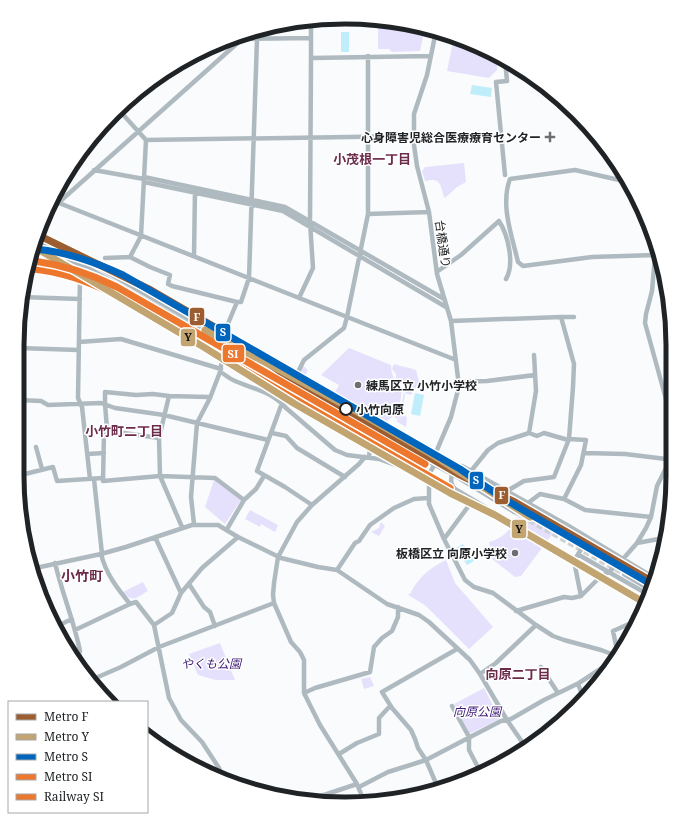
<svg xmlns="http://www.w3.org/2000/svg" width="690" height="821" font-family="'Noto Serif','Noto Sans JP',serif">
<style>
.green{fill:#e5e1fc}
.water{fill:#bfedfa}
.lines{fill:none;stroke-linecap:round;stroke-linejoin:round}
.secondary-tunnel{stroke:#ced0d2;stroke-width:6;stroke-dasharray:6 3;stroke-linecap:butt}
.street{stroke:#afbac0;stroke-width:4.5}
.secondary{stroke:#adb8be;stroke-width:6}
.rail-1-casing{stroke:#fff;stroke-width:10}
.rail-1{stroke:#ed772d;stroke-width:7}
.metro-1-casing{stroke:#fff;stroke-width:10}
.metro-2-casing{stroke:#fff;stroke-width:10}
.metro-3-casing{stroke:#fff;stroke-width:10}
.metro-4-casing{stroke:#fff;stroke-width:10}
.metro-1{stroke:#9c5e31;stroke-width:7}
.metro-2{stroke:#c1a470;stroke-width:7}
.metro-3{stroke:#0065bd;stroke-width:7}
.metro-4{stroke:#ed772d;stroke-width:7}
.poi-dot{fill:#6c6f71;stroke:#fff;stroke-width:1.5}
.stop-dot{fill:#fff;stroke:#202326;stroke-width:2}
.labels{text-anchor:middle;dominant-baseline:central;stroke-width:3;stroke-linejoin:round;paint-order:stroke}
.poi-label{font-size:12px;font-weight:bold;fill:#202326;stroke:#fff;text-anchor:end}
.street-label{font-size:12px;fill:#202326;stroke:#fff}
.stop-label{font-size:12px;font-weight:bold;fill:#202326;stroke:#fff;text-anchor:start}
.park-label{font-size:12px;font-style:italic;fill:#3c1975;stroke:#fff}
.neighbourhood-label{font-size:13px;font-weight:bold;fill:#6c2b4a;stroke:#fff}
.quarter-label{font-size:14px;font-weight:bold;fill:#6c2b4a;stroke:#fff}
.rim{fill:none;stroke:#202326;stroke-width:5}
.line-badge{stroke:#fff;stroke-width:1.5}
.badge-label{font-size:11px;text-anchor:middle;font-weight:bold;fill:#fff}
.pale-badge-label{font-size:11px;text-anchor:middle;font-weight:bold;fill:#111}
</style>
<rect width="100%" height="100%" fill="#f9fbfd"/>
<path class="green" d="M378,20l31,3 16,5 -5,23 -28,1 -3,-3h-11z
M454,37l17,5 26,14v14l-8,8 -42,-7z
M464,163l2,19 -9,5 -12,11 -1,-1c-4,-13 -3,-20 -19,-16l-3,-10 3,-4z
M349,348l42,17c0,10 4,17 11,24 -1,5 -1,13 -3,18 -5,15 -24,17 -31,30l-78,-46 13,-25 5,4 -10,20 34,19 12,5 -16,-10 11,-19 -18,-10z
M394,364c7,3 15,3 22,6l5,19 -7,-1 -3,7 -6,-2 1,-6 -10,-7v-6l-4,-5z
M404,392l1,3 -4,22 -4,2 -3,-2 7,-9z
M403,416l4,1 -1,10 -10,-6z
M376,432l5,3 -1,4 14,7 -3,5 -18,-11z
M214,480l27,20 -16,24 -20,-17z
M524,506l23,13 -1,2 11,7 -36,48 -6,1 -23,-18 -3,-17c19,-5 27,-20 35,-36z
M250,510l28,15 -3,7 -14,-8 -1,3 -15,-8z
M381,522l4,4 -6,10 -8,-4 8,-4z
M446,560l9,23 38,44 -24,22 -43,-43 -19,-12h3c8,-17 20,-26 36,-34z
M143,582l5,9c-11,6 -15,13 -25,1z
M220,643l15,37h-19l-18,-5 -9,-21z
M370,677l4,9 -10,3 -3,-10z
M484,688l16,31 -31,15 -15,-30z"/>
<path class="water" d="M341,32h8v20h-8z
M472,85l20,3 -1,9 -21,-3z
M415,393l9,2 -4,21 -9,-2z
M463,544l11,17 -7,4 -11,-17z"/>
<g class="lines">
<path class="secondary-tunnel" d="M247,351l157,89
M243,355l130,78 28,13
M517,506l110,61
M514,511l111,63"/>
<path class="street" d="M311,20v38l120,-2
M242,39l69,-1
M505,60l2,21 -11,1 9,93
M118,109l28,31 -5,96 -11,21
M146,140l267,-4
M94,170l50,9
M144,177l141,30 159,92
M144,182l139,29 163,96
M628,182l-53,-12 -65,9c-10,26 2,57 8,83l5,4 69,-9 63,-2
M638,200l5,10
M59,203l397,157
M47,213l195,-174v-4
M368,214l61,-2
M656,245l-4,46 -6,23 -1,9 24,87 4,4
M194,256l1,-66
M105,258l25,-1 20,10 20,8 -2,9 4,2 65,16h4l8,-24 8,-239
M438,271l23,-16 38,-34c9,14 16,43 7,58
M80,277l-2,121 4,9 8,72
M21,297l59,2
M299,298l14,-30 -3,-46 1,-164
M561,317h13
M451,321l110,-4 13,47 -1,23 -4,52 -15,38 -30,4 -17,10
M227,326l10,-24
M79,342l42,-3 100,30
M19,348l59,2
M220,372c5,2 8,6 13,8 19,9 39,11 53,28l49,42 12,5 32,4 30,11 20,4
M458,382l29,-1 48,-6
M169,396l-10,42 1,38 22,51
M18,400l23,1 7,4 53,-2 14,5 49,7 104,25
M107,429l-3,3 -1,49 57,-5 55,2 29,22
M272,433l14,3 11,12 48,29
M529,433l8,3 7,-3 24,7
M159,438l-49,-7 -3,-2 -2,-25v-12l31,3 17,-1 16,2 39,1 2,1
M36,447l6,22
M584,453l41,1 41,5 6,3
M88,454l16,-1
M369,457l2,-16
M434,457l17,-40 7,-27v-12l-7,-57 -14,-47 -8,-62 -12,-46 -3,-21v-31l13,-39 9,-44
M435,464l-6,10v30l15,35 21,41 9,7 19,6 43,32 17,11 11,4 37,10 16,6
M453,466h9l9,5 96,54 89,54
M471,471l17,-21 10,-7 31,-10 7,-42 -2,-36
M452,473c-1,7 -2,11 3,16l52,31
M17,476l36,-9 4,14 46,-3
M94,479l8,75
M564,499l21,11 66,7
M528,503l12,-9 24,5 17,-34 5,-25 -17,-1
M312,505l-27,-18 -28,-16 25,-68 18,-35 4,-8 40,-32 3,-11 21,-103v-158
M194,524l-3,-27 6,-74 13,-25 10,-26 3,-18
M227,529l17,-29 12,-11 8,-13
M155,537l26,56
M444,539l29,-39
M637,543l9,-15 5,-11 6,-31 15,-30
M101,554c5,20 16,34 29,50l6,-2 18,23 15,73 12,22 21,22 17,26 4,11
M579,555l70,40
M55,563c7,30 19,58 25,88l-1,2 4,16
M31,569l70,-15 25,-7 66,-22h26l20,12 43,21 37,9 19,3 50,34 32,11 10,7 41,38 10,14 27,46 20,29
M337,570l18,-27 4,-2 11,-16 24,-17 20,-9 14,-1
M189,584l15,23 6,5 5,14
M581,596l-7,-35 14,-23
M516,611l48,-14 8,1 9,-2 18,-18 12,-8 12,-11 14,-16 27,-5
M154,625l18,-12 9,-20 21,-25 36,-31
M55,627l17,-8
M75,630l55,-26
M618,655l-5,-24 25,-11
M541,667l17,26
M480,674l16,-11 40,-38
M91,680l30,-13 38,-20 115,-44
M578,684l6,15
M304,693l11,-5 55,-16 4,-25 8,-9 10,-7 6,-14v-10
M452,706l17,31v13l12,23
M339,754l18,-11 22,-9v-16l11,-12
M359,787l29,-15 38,-12 75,-39 10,-2 33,-19 35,-17 35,-23
M438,788l-12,-28 -8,-12 -3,-9 -4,-9 -19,-22 -10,-16 75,-43
M306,801l51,-17
M364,801l-7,-17 -37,-59 -16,-32v-33l-4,-8 -9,-10 -17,-39 -1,-8 1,-12 4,-26 19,-35 15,-17 47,-41 6,-7"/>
<path class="secondary" d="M41,234l206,117
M38,241l205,114
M404,440l48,26 65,40
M401,446l51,27 62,38
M627,567l28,17
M625,574l27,16"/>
<g class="rail-1-casing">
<path id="rail-1" d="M33,269c29,3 55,12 80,25l337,194"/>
</g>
<use href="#rail-1" class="rail-1"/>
<g class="metro-1-casing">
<path id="metro-1" d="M40,236l111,54 62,36 68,46 177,102 57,28 140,81"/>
</g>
<g class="metro-2-casing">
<path id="metro-2" d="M36,248l166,98 93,58 155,89 45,22 150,88
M205,330l158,85 68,39 99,63"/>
</g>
<g class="metro-3-casing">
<path id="metro-3" d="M36,249c31,3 59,13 87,26l337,194 44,30 150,87"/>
</g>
<g class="metro-4-casing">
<path id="metro-4" d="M34,261c30,4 57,13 83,26l308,177"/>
</g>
<use href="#metro-1" class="metro-1"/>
<use href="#metro-2" class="metro-2"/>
<use href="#metro-3" class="metro-3"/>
<use href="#metro-4" class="metro-4"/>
</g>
<g class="poi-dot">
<path d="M548 131h4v4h4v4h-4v4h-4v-4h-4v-4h4z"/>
<circle cx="358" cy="385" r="4"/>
<circle cx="515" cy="553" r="4"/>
</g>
<circle class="stop-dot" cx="346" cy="409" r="6"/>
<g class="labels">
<g class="poi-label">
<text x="541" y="137">心身障害児総合医療療育センター</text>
<text x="366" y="385" text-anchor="start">練馬区立 小竹小学校</text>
<text x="507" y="553">板橋区立 向原小学校</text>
</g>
<g class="street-label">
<text transform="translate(443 244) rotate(82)">台橋通り</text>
</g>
<g class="stop-label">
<text x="356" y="409">小竹向原</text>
</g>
<g class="park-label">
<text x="211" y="663">やくも公園</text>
<text x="477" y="711">向原公園</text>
</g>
<g class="neighbourhood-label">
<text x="372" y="159">小茂根一丁目</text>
<text x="124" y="431">小竹町二丁目</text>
<text x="518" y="674">向原二丁目</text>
</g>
<g class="quarter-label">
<text x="82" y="575">小竹町</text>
</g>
</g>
<path d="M0 0H690V821H0ZM345 24H345A321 321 0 0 1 666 345V476A321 321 0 0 1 345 797H345A321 321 0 0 1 24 476V345A321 321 0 0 1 345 24Z" fill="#fff" fill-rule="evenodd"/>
<path class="rim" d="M345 24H345A321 321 0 0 1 666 345V476A321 321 0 0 1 345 797H345A321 321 0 0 1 24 476V345A321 321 0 0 1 345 24Z"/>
<g class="line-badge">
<rect x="189" y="307" width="16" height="19" rx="4" fill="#9c5e31"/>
<rect x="215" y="323" width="16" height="19" rx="4" fill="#0065bd"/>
<rect x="180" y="328" width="16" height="19" rx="4" fill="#c1a470"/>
<rect x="222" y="344" width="23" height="19" rx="4" fill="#ed772d"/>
<rect x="469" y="471" width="15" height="19" rx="4" fill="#0065bd"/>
<rect x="494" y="486" width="15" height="19" rx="4" fill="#9c5e31"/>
<rect x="511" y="519" width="16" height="20" rx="4" fill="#c1a470"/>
</g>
<g class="badge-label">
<text x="197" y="321">F</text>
<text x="223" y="336">S</text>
<text x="233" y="358">SI</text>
<text x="476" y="484">S</text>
<text x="502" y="499">F</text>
</g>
<g class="pale-badge-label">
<text x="188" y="341">Y</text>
<text x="519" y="533">Y</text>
</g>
<rect x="8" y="701" width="140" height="112" fill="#ffffff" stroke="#a6a7a8"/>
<rect x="16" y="714" width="20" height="6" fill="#9c5e31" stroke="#a6a7a8"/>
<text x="44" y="721" font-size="12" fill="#202326">Metro F</text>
<rect x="16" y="734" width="20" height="6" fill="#c1a470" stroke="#a6a7a8"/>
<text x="44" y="741" font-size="12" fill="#202326">Metro Y</text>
<rect x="16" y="754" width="20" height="6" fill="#0065bd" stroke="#a6a7a8"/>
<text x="44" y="761" font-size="12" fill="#202326">Metro S</text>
<rect x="16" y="774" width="20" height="6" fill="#ed772d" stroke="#a6a7a8"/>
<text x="44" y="781" font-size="12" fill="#202326">Metro SI</text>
<rect x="16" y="794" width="20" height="6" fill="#ed772d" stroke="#a6a7a8"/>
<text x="44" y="801" font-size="12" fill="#202326">Railway SI</text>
</svg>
